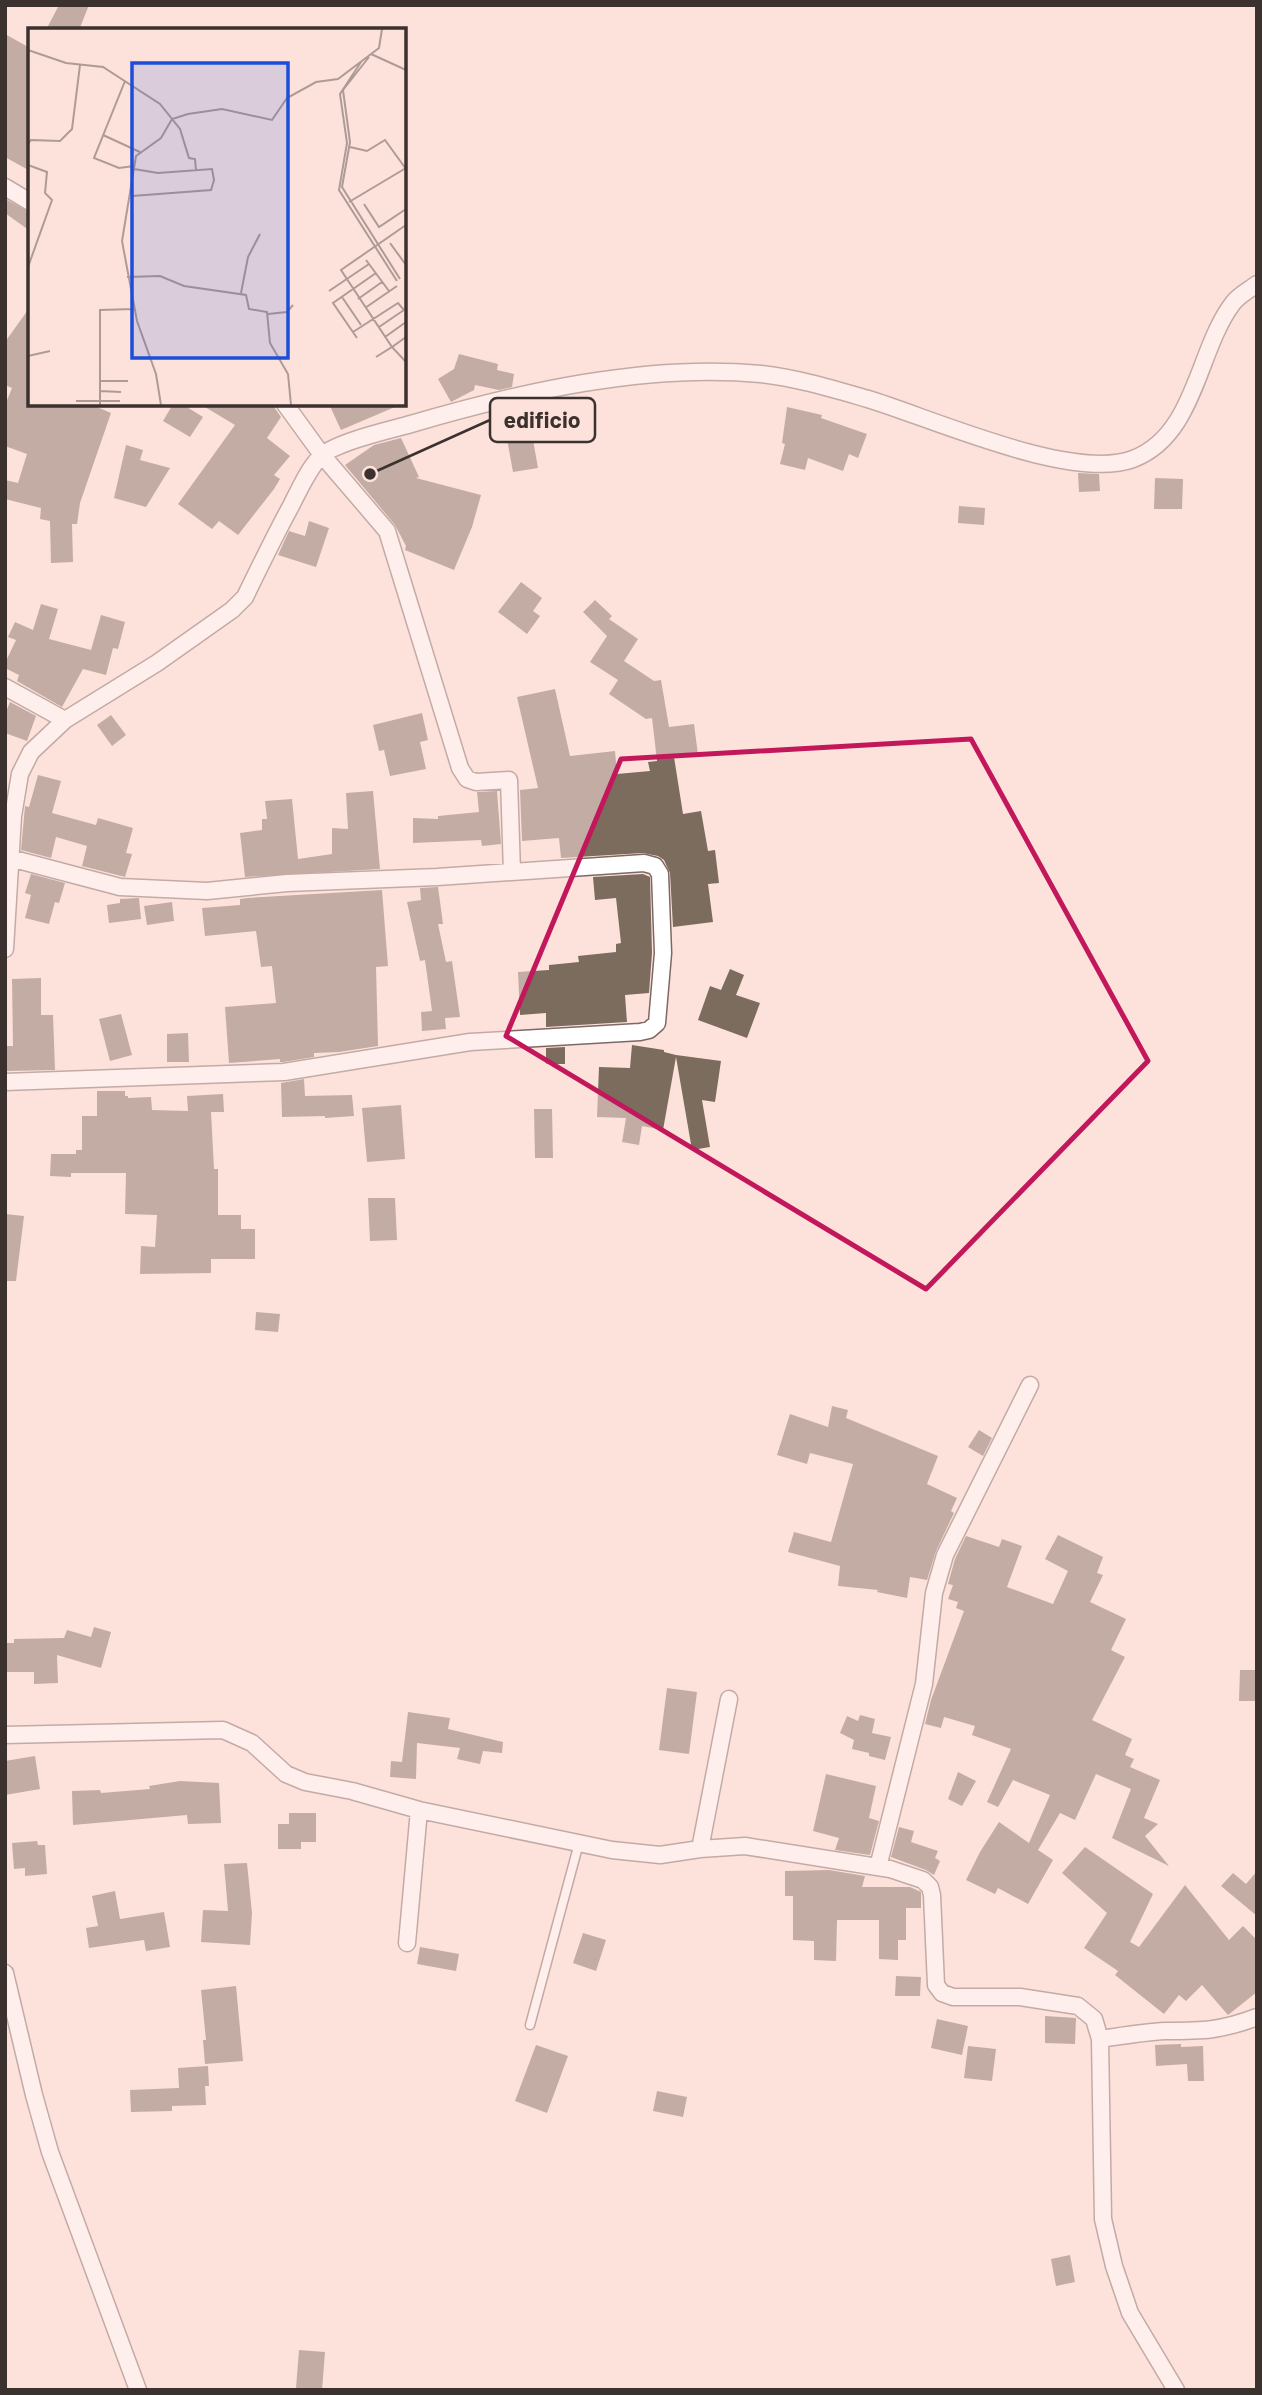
<svg xmlns="http://www.w3.org/2000/svg" width="1262" height="2395" font-family="Barlow,sans-serif">
<style>
.building{fill:#7c6c5d}
.lines{fill:none;stroke-linecap:round;stroke-linejoin:round}
.lane-casing{stroke:#7f6762;stroke-width:11}
.street-casing{stroke:#7f6762;stroke-width:19}
.lane{stroke:#fff;stroke-width:8}
.street{stroke:#fff;stroke-width:16}
.marked{fill:none;stroke:#c2185b;stroke-width:5;stroke-linejoin:round}
.inset-road{fill:none;stroke:#af9b96;stroke-width:2}
.view{fill:#1d4ed8;fill-opacity:0.15;stroke:#1d4ed8;stroke-width:3.5}
.inset-edge{fill:none;stroke:#3b312e;stroke-width:3.5}
.leader{fill:none;stroke:#3b312e;stroke-width:2.5}
.callout-dot{fill:#3b312e;stroke:#fde2dc;stroke-width:2.5}
.callout{fill:#fde2dc;stroke:#3b312e;stroke-width:2.5}
.callout-label{font-size:23px;text-anchor:middle;font-weight:bold;fill:#3b312e}
</style>
<rect width="100%" height="100%" fill="#fde2dc"/>
<path class="building" d="M59,5h30l-10,25h-33z
M5,34l25,14v123l-25,-14z
M5,199l25,13v19l-25,-18z
M30,307v97h60l21,9 -31,90 -3,21h-5l1,38 -22,1 -1,-42 -10,-2 1,-11 -36,-9v-19l13,3 9,-29 -22,-8v-41l7,-17 -7,-3v-43z
M459,354l39,10 -1,6 17,4 -2,13 -13,3 -24,-5 -1,5 -23,12 -13,-23 16,-10z
M173,404h9l21,13 -13,20 -27,-16z
M200,404h72l9,13 -14,21 23,18 -16,19 6,4 -6,10 -36,46 -19,-14 -7,8 -34,-25 57,-79z
M329,404h73l-61,26z
M787,407l35,8 -1,3 46,16 -9,24 -9,-4 -6,17 -35,-13 -3,12 -25,-6 5,-20 -3,-1z
M530,423l8,45 -25,4 -8,-44z
M401,438l18,39 -3,1 65,17 -9,32 -18,43 -49,-20 1,-4 -11,-21 -50,-60 29,-20z
M126,445l17,5 -3,10 30,8 -24,39 -32,-9z
M1078,473l21,1 1,17 -21,1z
M1155,478l28,1 -1,30h-28z
M959,506l26,2 -1,17 -26,-2z
M309,521l20,7 -13,39 -38,-12 11,-24 16,5z
M521,582l21,16 -9,13 7,5 -13,18 -29,-22z
M595,600l17,16 -3,3 29,20 -14,22 30,20 7,-1 8,47 25,-3 4,31 -24,2 9,57 18,-3 7,40 7,-1 4,33 -11,1 5,38 -40,5 -3,-54 -6,-13 -6,-4 -15,-3 -82,5 -2,-20 -37,3 -2,-51 18,-2 -21,-91 38,-8 15,67 45,-5 2,23 33,-3 -2,-9 9,-1 -5,-43 -6,1 -37,-25 9,-14 -28,-18 17,-26 -24,-24z
M41,604l17,5 -9,30 42,11 10,-35 24,7 -7,27 -5,-1 -7,27 -23,-6 -21,38 -45,-26 2,-6 -14,-7v-5l11,-23 -8,-3 7,-15 18,8z
M10,702l26,14 -9,25 -22,-8v-19z
M422,713l6,27 -8,2 6,27 -36,7 -6,-26 -5,1 -6,-26z
M111,715l15,20 -14,11 -15,-21z
M38,775l23,6 -9,32 44,12 2,-7 35,10 -7,25 6,1 -7,23 -43,-11 5,-20 -31,-9 -5,21 -30,-8 4,-44 4,1z
M373,791l7,78 -135,8 -5,-44 22,-3v-11h5l-2,-18 27,-2 6,60 34,-5v-26l16,1 -2,-36z
M497,791l4,53 -19,2 -1,-6 -68,3v-25l25,1v-3l41,-4 -2,-20z
M31,874l34,9 -6,20 -4,-1 -6,22 -24,-6 6,-23 -6,-2z
M643,874l7,3 2,76 -3,40 -24,2 2,27 -81,5v-14l-26,2 -2,-43 31,-2v-5l30,-3 -1,-6 38,-4v-8l5,-1 -5,-45 -21,2 -2,-23z
M438,887l5,37h-5l8,38 6,-1 8,56 -15,1 1,11 -24,2 -1,-19 11,-1 -7,-51 -5,1 -13,-59 14,-2 -1,-12z
M382,890l6,76 -12,1 2,79 -39,6 -25,1v4l-31,5h-3v-3l-51,4 -4,-56 51,-4 -4,-37 -11,1 -5,-36 -51,5 -3,-28 38,-3v-6l7,-1z
M139,898l2,21 -32,4 -2,-18 13,-2v-4z
M172,902l2,19 -27,4 -3,-19z
M730,969l14,6 -8,20 24,8 -13,35 -49,-18 12,-34 11,4z
M41,978v37h12l2,55 -48,1 -1,-25h7l-1,-67z
M121,1014l11,41 -22,6 -11,-42z
M188,1033l1,29h-22v-28z
M632,1045l32,5v2l12,3 45,6 -6,41 -13,-2 8,47 -18,3 -16,-93 -13,73 -21,-4 -3,19 -17,-3 4,-24 -29,-1 2,-50 31,1z
M565,1047v17h-19v-16z
M304,1079l1,17 47,-1 2,21 -29,2v-2l-43,1 -1,-34z
M97,1091h28v5h3v2l23,-1 1,13 36,1 -1,-15 36,-2 1,18h-13l3,57h4v46h23v14h14v30h-44v14l-71,1 1,-28 14,1 2,-32 -32,-1 1,-41h-55v4l-21,-1 1,-22h25v-4h6v-34h15z
M401,1105l4,54 -38,3 -5,-54z
M534,1109h18l1,49h-18z
M368,1198h27l2,42 -27,1z
M5,1214l19,2 -8,65h-11z
M256,1312l24,2 -2,18 -23,-2z
M832,1406l16,4 -2,8 92,38 -11,28 30,14 -6,13 3,2 -18,38 -9,29 -17,-3 -3,21 -30,-6 1,-2 -40,-4 2,-20 -52,-14 6,-20 37,10 22,-78 -43,-11 -3,11 -30,-9 13,-41 38,13z
M979,1430l13,8 -9,18 -15,-9z
M1058,1535l45,22 -6,16 6,2 -13,27 36,17 -15,31 14,7 -33,63 40,19 -7,16 9,4 -4,8 30,13 -16,38 14,6 -13,12 24,30 -57,-28 19,-49 -35,-15 -21,46 -15,-7 -22,37 15,10 -25,44 -30,-16 -3,6 -29,-14 14,-28 19,-30 30,21 21,-48 -37,-15 -15,27 -11,-5 24,-53 -39,-14 3,-9 -31,-9 -3,11 -16,-4 6,-24 33,-89 -8,-3 2,-6 -10,-3 5,-14 -5,-1 7,-25 11,-23 33,11 3,-8 20,7 -15,41 46,17 15,-33 -23,-12z
M94,1627l17,5 -10,36 -44,-13 1,28 -24,1v-12h-29v-29h9v-4l50,-1 3,-8 24,7z
M1240,1670h17v31h-18z
M667,1688l30,4 -8,62 -30,-4z
M408,1712l42,6 -2,11 55,13 -1,11 -19,-2 -3,13 -23,-5 3,-11 -43,-5 -1,36 -26,-2 1,-16 11,1z
M860,1715l15,4 -3,14 19,4 -6,23 -16,-4v-3l-17,-4 2,-9 -14,-7 7,-17 11,5z
M35,1756l5,33 -35,6v-34z
M958,1772l18,9 -14,25 -14,-7z
M826,1774l50,12 -7,32 10,3 -9,34 -35,-5 4,-12 -26,-7z
M180,1781l39,2 2,40 -33,1 -1,-9 -114,10 -1,-34 28,-1 1,3 49,-4 -1,-3z
M289,1813h27v29h-15v7h-23v-25h11z
M899,1827l15,4 -3,11 27,9 -3,7 5,3 -6,14 -8,-5 -35,-13z
M37,1841l1,4h7l2,29 -22,2v-8l-11,1 -2,-26z
M1085,1847l68,47 -23,48 9,5 46,-62 44,55 14,-14 14,14v52l-29,23 -26,-30 -16,16 -7,-6 -15,19 -49,-39 3,-4 -34,-23 23,-35 -45,-40z
M247,1863l5,50 -2,32 -49,-3 2,-32 25,1 -4,-47z
M829,1870l36,6 -3,11h48l11,5v16h-15v32h-8v20l-19,-1v-39h-42l-1,41 -22,-1v-19l-21,-1v-44h-8v-25z
M1257,1871v45l-36,-30 12,-13 13,11z
M115,1891l5,28 44,-7 6,35 -24,4 -2,-11 -55,8 -3,-20 12,-2 -6,-30z
M583,1933l23,7 -10,31 -23,-8z
M420,1947l39,7 -3,17 -39,-7z
M896,1976l25,1 -1,19h-25z
M236,1986l7,75 -38,3 -2,-24h3l-5,-50z
M1045,2016l31,2 -1,26 -30,-1z
M937,2019l31,7 -6,29 -31,-7z
M1181,2044v3l22,-1 1,35h-16l-1,-17 -31,2 -1,-21z
M536,2045l32,11 -21,57 -32,-12z
M968,2046l28,3 -4,32 -28,-3z
M208,2066l1,20h-4l1,19 -34,1v5l-41,1 -1,-22 49,-2 -1,-20z
M657,2091l30,6 -4,20 -30,-6z
M1070,2255l5,27 -19,4 -5,-27z
M299,2350l26,2 -3,38 -26,-2z"/>
<g class="lines">
<g class="lane-casing">
<path id="lane" d="M530,2025l49,-182"/>
</g>
<g class="street-casing">
<path id="street" d="M5,187l25,15
M285,404l37,51 65,76 73,237 7,11 9,3 33,-2 3,92
M5,687l60,33
M5,949l8,-133 7,-42 11,-22 34,-32 92,-57 75,-53 13,-13c15,-31 30,-62 47,-93 8,-16 16,-34 28,-47 15,-15 70,-27 91,-33 109,-32 236,-61 350,-50 36,4 72,15 107,25 63,19 204,83 265,60 63,-24 64,-109 100,-156 6,-8 16,-13 24,-19
M5,1082l279,-10 186,-30 170,-10 9,-2 8,-7 6,-70 -3,-79 -5,-8 -11,-3 -207,14 -150,6 -80,8 -87,-4 -110,-29
M5,1735l218,-5 29,13 34,31 19,8 47,9 67,19 193,40 48,5 40,-6 45,-3 145,23 33,11 7,7 2,8 4,90 6,8 11,4h67l58,9 16,13 6,20 3,180 11,47 16,47 46,77
M700,1849l29,-150
M878,1867l46,-183 10,-91 11,-38 85,-170
M407,1943l12,-133
M5,1973l29,122 16,57 88,238
M1100,2039c21,-3 44,-7 65,-8 38,0 55,0 92,-14"/>
</g>
<use href="#lane" class="lane"/>
<use href="#street" class="street"/>
</g>
<path d="M0 0H1262V2395H0ZM971,739l177,322 -222,228 -420,-253 115,-277z" fill="#fde2dc" fill-opacity=".55" fill-rule="evenodd"/>
<path class="marked" d="M971,739l177,322 -222,228 -420,-253 115,-277z"/>
<g transform="translate(28 28)">
<rect width="378" height="378" fill="#fde2dc"/>
<path class="inset-road" d="M0,22l38,13 37,4 57,37 20,25 9,29 6,1 1,12M343,26l35,16M341,29l-26,33 7,52 -8,45 58,92M333,34l-21,32 7,49 -8,47 58,91M97,53l-31,77 25,10 15,-2M75,107l37,17M0,116l3,-4 29,1 12,-12 8,-64M322,119l17,4 18,-11 21,29M0,137l19,7 -2,21 7,7 -24,67M104,168l79,-6 3,-10 -2,-11 -54,4 -24,-4M321,174l57,-34M336,176l15,23 27,-18M378,197l-65,45 51,77 14,-10M362,215l16,22M338,232l23,31M99,249l33,-1 24,10 62,9 3,14 18,3 3,31 18,31 3,31M301,263l40,-27M213,265l7,-36 12,-23M314,269l19,28M330,271l24,-17M337,280l32,-22M240,286l19,-2 6,-7M351,299l25,-17M325,304l45,-29 6,7M357,309l21,-15M329,310l-24,-35 43,-30M0,328l22,-5M348,329l16,-10 14,15M72,353h28M72,363l21,1M48,373h44M72,377v-95l34,-1M133,377l-5,-31 -19,-53 -15,-80 14,-85 25,-18 11,-19 16,-5 34,-5 50,11 15,-22 29,-16 22,-3 41,-31 3,-19"/>
<path class="view" d="M104,35h156v295h-156z"/>
<rect width="378" height="378" class="inset-edge"/>
</g>
<path class="leader" d="M370 474L490 420"/>
<circle class="callout-dot" cx="370" cy="474" r="7"/>
<rect class="callout" x="490" y="398" width="105" height="44" rx="7"/>
<g class="callout-label">
<text x="542" y="428">edificio</text>
</g>
<rect width="1262" height="2395" fill="none" stroke="#3b312e" stroke-width="14"/>
</svg>
